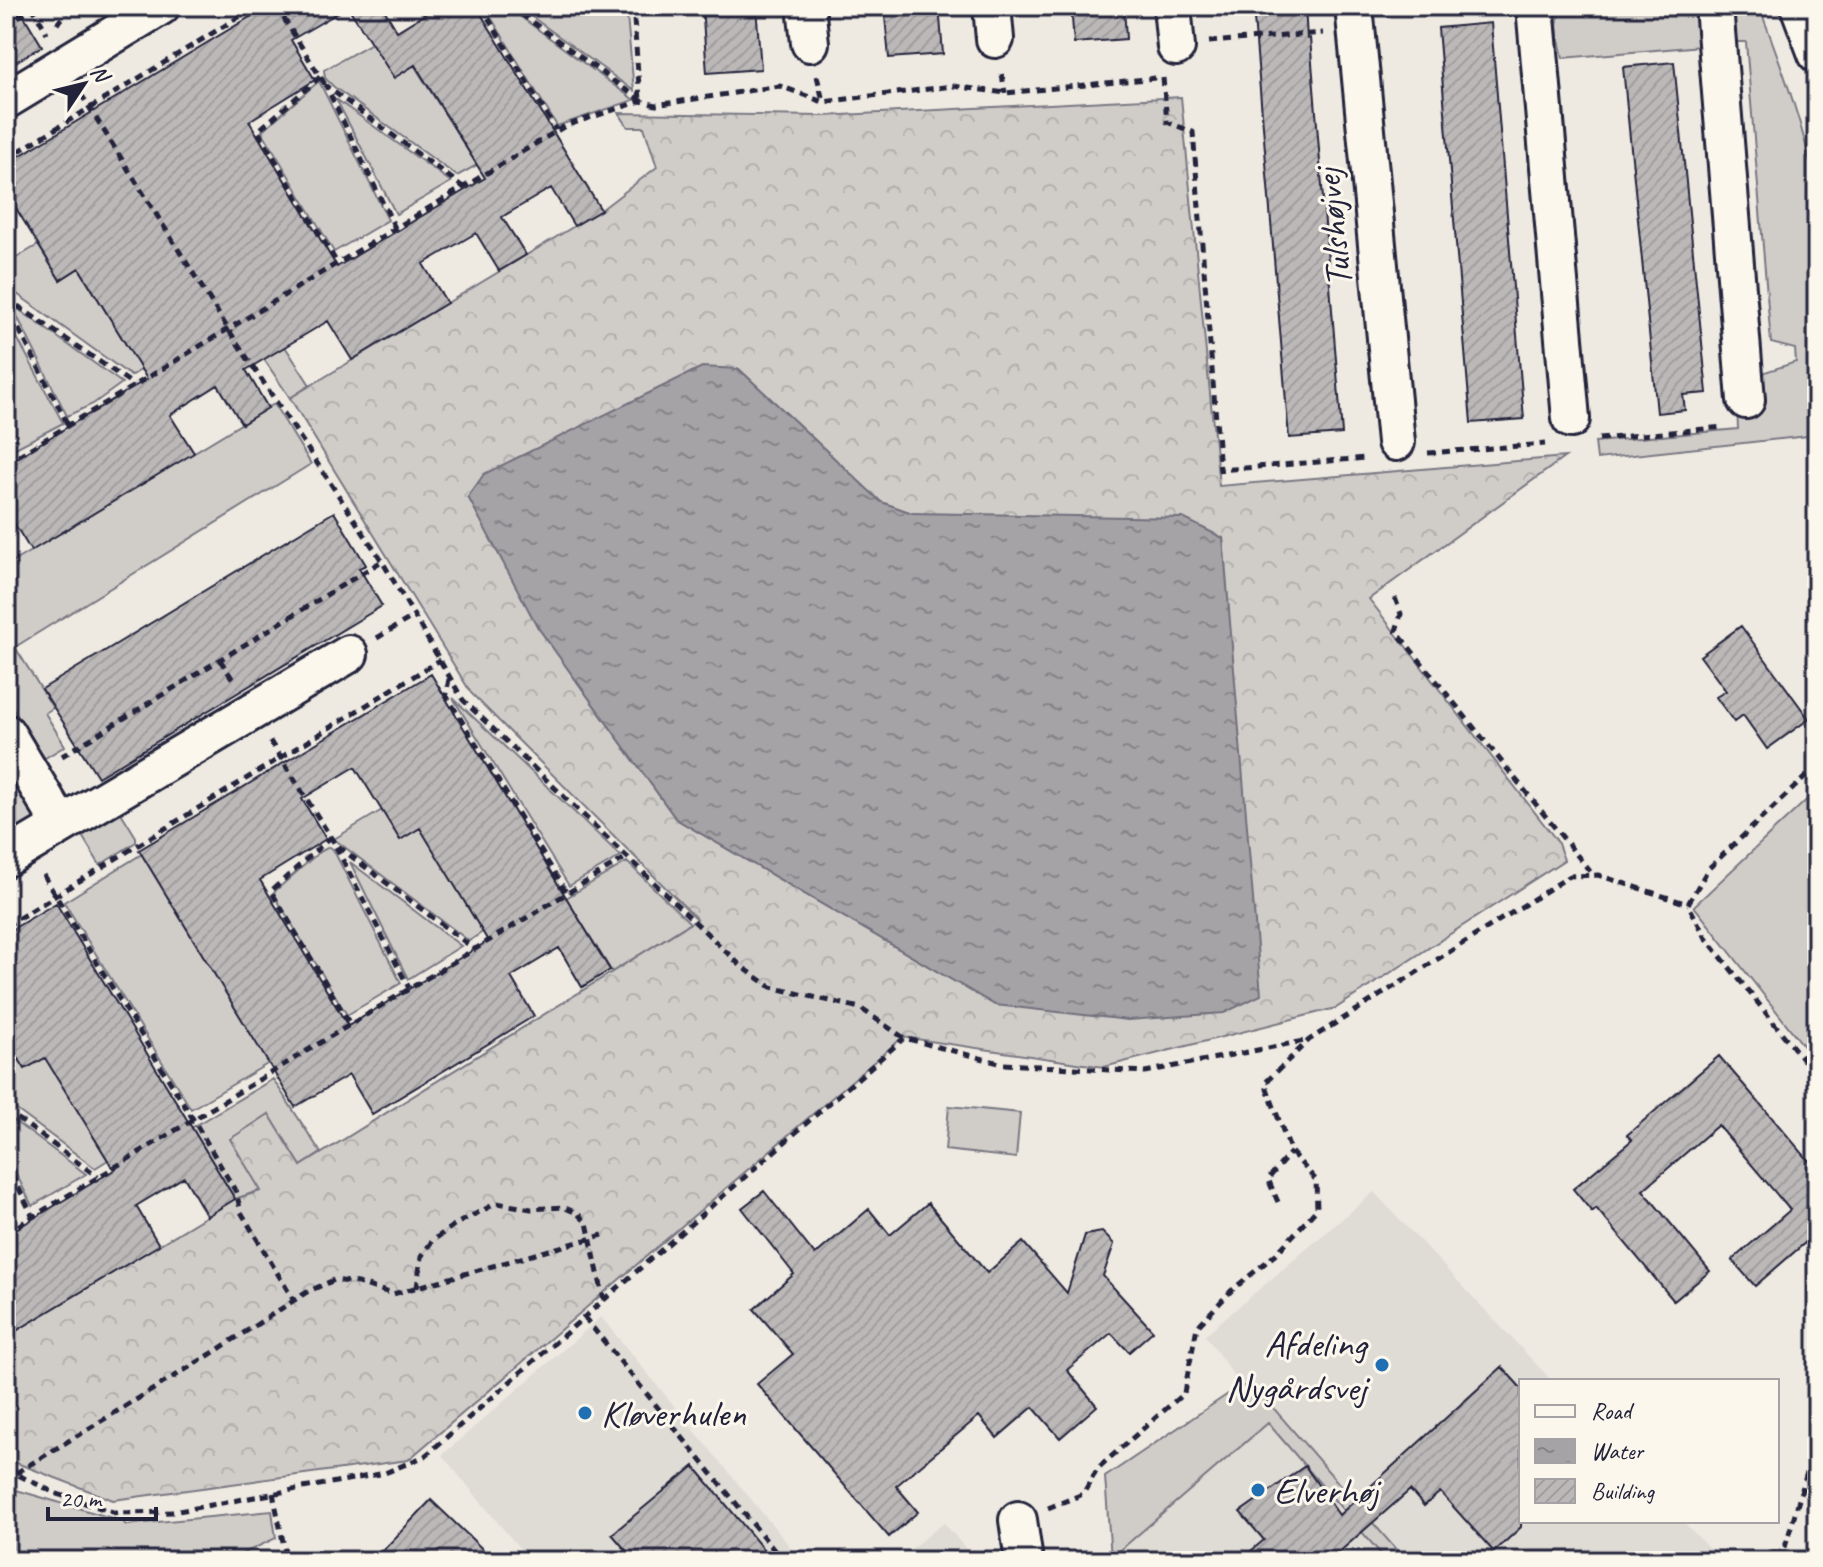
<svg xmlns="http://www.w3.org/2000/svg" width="1823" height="1567" font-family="Caveat,sans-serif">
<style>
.built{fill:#dfdbd5}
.grass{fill:#d0cdc9;stroke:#797882;stroke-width:2}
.forest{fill:url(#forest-crowns);stroke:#797882;stroke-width:2;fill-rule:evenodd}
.water{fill:url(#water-ripples);stroke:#716f7c;stroke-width:2}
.building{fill:url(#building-hatch);stroke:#22223b;stroke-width:2;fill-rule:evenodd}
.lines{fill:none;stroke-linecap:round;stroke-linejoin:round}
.minor-casing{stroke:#22223b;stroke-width:42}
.path{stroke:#22223b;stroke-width:5;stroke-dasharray:8 6;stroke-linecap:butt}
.minor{stroke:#fbf7ec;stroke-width:36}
.poi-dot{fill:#1f6fb2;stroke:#fbf7ec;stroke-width:3}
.labels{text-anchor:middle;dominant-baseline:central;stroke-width:6;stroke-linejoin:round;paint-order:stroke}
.street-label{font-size:38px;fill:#22223b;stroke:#fbf7ec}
.poi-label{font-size:38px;fill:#22223b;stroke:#fbf7ec;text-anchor:start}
</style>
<defs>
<pattern id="forest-crowns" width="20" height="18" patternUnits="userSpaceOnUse" patternTransform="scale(2)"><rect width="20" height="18" fill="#d0cdc9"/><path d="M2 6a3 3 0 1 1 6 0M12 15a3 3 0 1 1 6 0" fill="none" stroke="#b2b0ae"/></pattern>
<pattern id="water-ripples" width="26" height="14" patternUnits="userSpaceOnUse" patternTransform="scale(2)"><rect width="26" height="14" fill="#a6a3a7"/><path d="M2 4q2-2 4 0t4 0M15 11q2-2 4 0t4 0" fill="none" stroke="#878489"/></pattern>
<pattern id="building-hatch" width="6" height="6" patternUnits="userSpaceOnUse" patternTransform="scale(2)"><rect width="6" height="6" fill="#bcb8b8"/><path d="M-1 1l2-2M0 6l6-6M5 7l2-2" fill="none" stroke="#a19e9f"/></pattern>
</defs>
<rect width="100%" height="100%" fill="#eeeae2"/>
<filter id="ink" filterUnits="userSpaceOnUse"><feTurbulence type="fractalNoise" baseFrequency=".0125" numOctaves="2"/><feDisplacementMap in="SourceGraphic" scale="16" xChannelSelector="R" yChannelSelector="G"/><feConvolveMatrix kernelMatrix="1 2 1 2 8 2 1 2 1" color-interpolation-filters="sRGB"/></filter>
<g filter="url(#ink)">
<path class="built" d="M1374,1192l178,189h-31v140h162l38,40h-614l160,-139 -62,-87z
M601,1317l191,232 107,9 45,-35 32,38h-446l-88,-106z"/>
<path class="grass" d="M484,6h22l128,94 -77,26z
M517,6h109l8,85z
M1569,6h124l8,40 -138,12c-3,-18 -14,-43 6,-52z
M1727,6h32c23,61 45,121 58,186v243l-220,24 -2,-17 143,-13 -1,-23h18l10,-34 31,-10 -1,-13 -24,-6 -25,-301h-11z
M372,43l42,22 63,100 -20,11 -123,-89 -9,-9 -1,-8z
M319,81l69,139 -54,32 -72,-121z
M336,99l115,83 -55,32z
M38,245l22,35 19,-12 63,101 -11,7 -125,-90v-22z
M11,304l111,79 -29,21 -26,12z
M6,317l57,106 -57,30z
M267,319l43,66 -20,13 -37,-55z
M274,404l37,60 -296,183 38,61 -8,5 20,33 -20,12 -4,-3 -35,-58v-131z
M453,698l168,158 -52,30z
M20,786l16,27 -2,7 -24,18 -4,-6v-36z
M1817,790v273l-123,-157z
M382,810l18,30 20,-12 64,103 -15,10 -135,-102z
M120,811l16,26v5l-36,23 -21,-34z
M329,847l4,2 68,134 -54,32 -74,-122 45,-40z
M142,854l127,209 -78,46 -127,-207z
M350,862l111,84 -53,33z
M627,862l63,61 -78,49 -46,-74z
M6,1038l19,31 20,-12 63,103 -13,8 -89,-66z
M273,1079l48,74 -20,13 -32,-51 -8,75 -26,9 -44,-71z
M949,1106l71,7 -4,45 -71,-8z
M6,1115l80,59 -54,32 -26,-53z
M1240,1386l16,2 150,173h-19l-119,-138 -157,135 -6,-81z
M6,1487l116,34 4,4 146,-14 4,27 -49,23h-221z"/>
<path class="forest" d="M1181,97l38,389 346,-29 -196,142 188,242 7,19 -228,148 -232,59 -201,-30 -495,423 -295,40 -107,-41v-122l229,-138 26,-8 -31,-52 39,-25 32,52 396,-247 -226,-226 -181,-295 311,-188 56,-43 -13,-40h-16l-9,-14 204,3zM739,369l142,133 31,11 311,25 16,213 -244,254 -319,-186 -139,-193z"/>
<path class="water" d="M702,367l37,2 142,133 31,11 271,5 40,20 38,457 -37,18 -96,7 -133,-15 -319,-186 -139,-193 -69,-129 16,-23z"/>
<path class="building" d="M6,6h12l24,40 -36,22z
M268,6h114l15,25 41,-25h38l125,204 -27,16 -23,-38 -49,29 24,38 -27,16 -23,-38 -53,31 24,39 -62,37 -33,20 -24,-39 -82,49 22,38 -26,16 -24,-39 -48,30 24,38 -163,98 -25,-41v-46l141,-85 -68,-111 -19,12 -54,-88v-28zM348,7l46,71 21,-13 70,113 -148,89 -88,-146 66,-41 -24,-40z
M702,6h54l5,63 -54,4z
M884,6h55l4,48 -54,4z
M1071,6h53l2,33 -52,4z
M1253,6h52l2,33 3,-1 32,396 -53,4z
M1491,23l33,396 -53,4 -33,-395z
M1674,62l33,331 -24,2 2,15 -28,3 -34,-346z
M334,512l32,53 -7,3 23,38 -284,171 -56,-88z
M1741,626l68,93 -42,30 -24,-34 -9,7 -18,-25 10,-6 -26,-35z
M431,674l179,296 -28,17 -23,-39 -48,29 23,39 -162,98 -23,-39 -54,32 -156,-257zM355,767l45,73 20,-12 68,113 -140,85 -88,-146 66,-41 -24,-40z
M56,903l179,296 -28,17 -23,-39 -48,29 23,39 -153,92v-102l108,-65 -69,-112 -20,11 -19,-31v-105z
M1719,1056l98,114v71l-4,-5 -58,50 -23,-26 58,-50 -72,-85 -75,65 67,81 -36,30 -78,-93 -4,4 -19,-23 59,-49 -5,-5z
M764,1191l51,64 54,-46 21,26 38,-32 59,70 36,-31 44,51 18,-58 17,-3 12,12 -11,32 50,55 -24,21 -18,-19 -44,37 30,36 -37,32 -27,-31 -36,31 -18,-22 -83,70 22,26 -29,25 -132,-153 36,-30 -39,-45 40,-35 -52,-66z
M1502,1367l19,21v139l-27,25 -54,-60 -16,14 -14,-16 -81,71h-90l25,-21 -24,-28 65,-46 34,49z
M694,1466l79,95h-138l-23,-27z
M431,1500l64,61h-122z"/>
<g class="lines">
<g class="minor-casing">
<path id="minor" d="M806,6l4,37
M992,6l3,33
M1172,6l4,41
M1354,6l42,436
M1535,6l36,413
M1714,6l32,394
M1799,6l18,48
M6,100l155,-94
M6,733l55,92
M6,858l343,-204
M1018,1520l6,41"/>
</g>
<path class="path" d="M32,6l15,27
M276,6l50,80
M481,6l75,124
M510,6l130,94
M633,6l7,94
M6,24l27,-16
M57,24l14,-18
M1209,42l114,-9
M1002,74l3,19
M817,76l6,25
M320,77l-62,54 79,132
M1163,78l4,44 26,10 27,338 146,-12
M81,94l147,235 154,232 81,139 278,266 30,21 89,21 44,30 99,26 142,8 164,-32
M6,159l251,-153
M395,228l-69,-142 137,101
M6,298l128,87
M6,304l62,121
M1599,439l125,-12
M1428,453l117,-9
M6,463l559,-337 76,-25 15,4 124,-19 43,16 130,-16 52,7 151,-15
M1395,598l6,16 -5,17 197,244
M377,638l37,-22
M220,660l14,21
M449,679l-3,16 120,197
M270,741l65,103 138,104
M62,756l320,-195
M1817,766l-109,103 -20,35 18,34 111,139
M331,837l-60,54 79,133
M336,847l73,141
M43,875l150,244 43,73 5,20 53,89
M6,926l434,-266
M6,1110l92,67
M6,1162l27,55
M1278,1202l-10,-23 23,-27
M6,1233l621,-376
M417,1288l4,-31 11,-16 22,-16 43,-22 34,6 32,-2 14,6 10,10 17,77
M584,1317l199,244
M6,1469l51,25 59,19 57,-1 212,-39 40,-17 479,-418
M16,1473l195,-119 96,-62 27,-12 24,3 35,11 210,-59
M273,1493l14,68
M1048,1508l35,-14 15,-26 86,-75 13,-66 34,-36 45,-37 41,-45 -1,-29 -25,-28 -26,-69 44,-43 261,-164 28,-1 90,29
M1781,1561l36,-123"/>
<use href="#minor" class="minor"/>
</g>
</g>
<g class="poi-dot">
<circle cx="1382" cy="1365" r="8"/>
<circle cx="585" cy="1413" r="8"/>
<circle cx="1258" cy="1490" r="8"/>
</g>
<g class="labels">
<g class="street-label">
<text transform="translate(1333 228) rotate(-96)">Tulshøjvej</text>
</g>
<g class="poi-label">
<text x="1366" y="1343" text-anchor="end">Afdeling<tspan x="1366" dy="44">Nygårdsvej</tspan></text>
<text x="601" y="1413">Kløverhulen</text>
<text x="1274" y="1490">Elverhøj</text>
</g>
</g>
<rect width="1823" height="1567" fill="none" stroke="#fbf7ec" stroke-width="32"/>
<rect x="16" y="16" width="1791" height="1535" fill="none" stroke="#22223b" stroke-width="3" filter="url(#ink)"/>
<rect x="1519" y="1379" width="260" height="144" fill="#fbf7ec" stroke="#a4a2a5" stroke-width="2"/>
<rect x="1535" y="1405" width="40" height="12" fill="#fbf7ec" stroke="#a4a2a5" stroke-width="2"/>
<text x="1591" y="1419" font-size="24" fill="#22223b">Road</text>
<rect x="1535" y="1439" width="40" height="24" fill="url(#water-ripples)" stroke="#a4a2a5" stroke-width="2"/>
<text x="1591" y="1459" font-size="24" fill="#22223b">Water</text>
<rect x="1535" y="1479" width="40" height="24" fill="url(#building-hatch)" stroke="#a4a2a5" stroke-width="2"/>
<text x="1591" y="1499" font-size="24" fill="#22223b">Building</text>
<g transform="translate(84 84) rotate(55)" stroke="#fbf7ec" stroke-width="6" paint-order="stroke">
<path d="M0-6L14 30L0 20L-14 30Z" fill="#22223b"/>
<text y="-12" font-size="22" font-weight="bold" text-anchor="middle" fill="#22223b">N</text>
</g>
<path d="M48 1507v12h108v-12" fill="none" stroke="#22223b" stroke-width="4"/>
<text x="60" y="1507" font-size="24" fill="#22223b" stroke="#fbf7ec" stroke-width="6" paint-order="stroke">20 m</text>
</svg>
